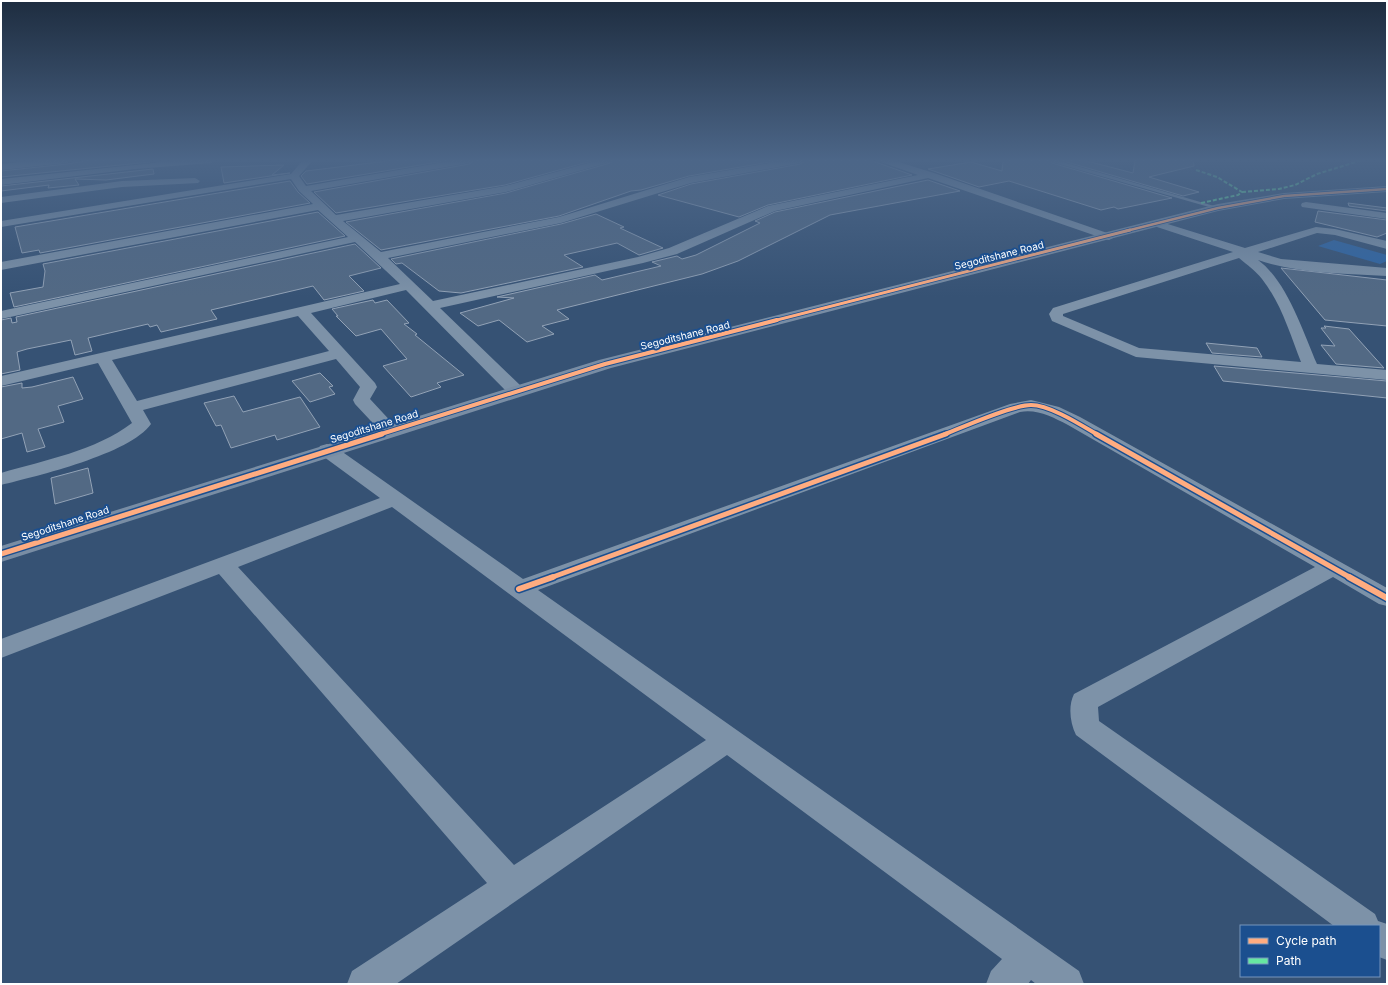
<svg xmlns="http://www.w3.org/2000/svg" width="1388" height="985" font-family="Inter,sans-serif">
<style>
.green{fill:#2f66a5}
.building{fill:#526984;stroke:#92a2b6}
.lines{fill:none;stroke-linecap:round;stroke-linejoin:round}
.lane{fill:#7d92a8;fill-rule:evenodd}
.street{fill:#7d92a8;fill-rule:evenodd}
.secondary{fill:#798da4;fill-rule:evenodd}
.quiet{stroke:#66e7a1;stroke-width:2;stroke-dasharray:4 2;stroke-linecap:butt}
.cycleway-far4-casing{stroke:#1b4f8f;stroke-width:4}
.cycleway-far3-casing{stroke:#1b4f8f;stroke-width:4.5}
.cycleway-far2-casing{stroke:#1b4f8f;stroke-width:6}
.cycleway-far1-casing{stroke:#1b4f8f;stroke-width:8}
.cycleway-casing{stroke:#1b4f8f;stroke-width:9}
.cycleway-far4{stroke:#ffac80;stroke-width:2.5}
.cycleway-far3{stroke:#ffac80;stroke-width:3}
.cycleway-far2{stroke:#ffac80;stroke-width:4}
.cycleway-far1{stroke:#ffac80;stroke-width:5}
.cycleway{stroke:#ffac80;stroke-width:6}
.labels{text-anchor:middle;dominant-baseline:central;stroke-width:4;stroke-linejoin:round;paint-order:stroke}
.far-street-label{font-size:10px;fill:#fff;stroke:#1b4f8f}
</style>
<rect width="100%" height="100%" fill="#365274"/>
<path class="green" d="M1334,240l53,15v6l-7,3 -62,-18z"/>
<path class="building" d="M91,160h58l1,2 -149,15v-6l66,-7z
M395,160h55l-143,24 -6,-8 5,-5z
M475,160h120l-90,25 -169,28 -22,-21 155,-28z
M614,160h167l-92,16 -48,14 -10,1 -72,25 -178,34 -35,-28 160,-29 104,-30z
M806,160h64l42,15 -144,30 -29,12 -81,-22 33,-11 109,-20z
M1003,160h48l1,3 120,35 -54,11 -4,-2 -13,3 -92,-29 -30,6 -51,-18 43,-7 31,9z
M1060,160h23l50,13 2,-13h58l1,6 -45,11 50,15 -16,4z
M284,165l-12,10 18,-2 -66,10 -3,-16z
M153,169l1,5 -48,6 -31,-1 4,6 -31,3 1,-3 -48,6v-5z
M928,180l32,11 -130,24 -92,46 -36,13 -145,36 12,9 -27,7 12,8 -27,8 -28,-22 -21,6 -18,-13 54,-15 -17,-1 98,-22 7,5 59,-14 -9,-4 25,-6 5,3 14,-4 64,-32 -5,-2 20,-9z
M290,181l8,11 12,11 -270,50 -1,-3 -17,3 -7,-26z
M1348,203l39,5v3l-38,-5z
M1318,211l69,9v13l-10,4 -62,-15z
M318,212l27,24 -331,71 -4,-14 33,-6 2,-16 -2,-7z
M596,214l28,13 -4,1 43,20 -24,7 -22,-12 -53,12 19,12 -122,26 -22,-2 -37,-28 -6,1 -5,-5 170,-35z
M355,244l26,24 -32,8 15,15 -40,9 -11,-14 -102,24 6,9 -56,13 -4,-7 -7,2 -2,-3 -60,14 4,13 -17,4 -4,-15 -44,9 -10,3 3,18 -19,4v-54l10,-2 1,5 5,-1 -1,-5z
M1281,268l106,12v46l-62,-6z
M373,300l2,3 12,-3 22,23 -5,1 13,10 -2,1 49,40 -27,8 4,4 -30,10 -28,-31 24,-7 -26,-30 -25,7 -20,-20h2l-6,-7z
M1324,326l25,3 35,39 -48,-4 -15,-19 14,1 -14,-18h5z
M1206,343l51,5 5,9 -50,-4z
M1214,366l173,15v17l-164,-17z
M320,373l13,13 -4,1 6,7 -25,8 -18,-21z
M73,377l10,22 -25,7 6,16 -26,7 7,18 -18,5 -5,-19 -21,6v-52l21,-4v5l10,-1z
M234,396l9,16 57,-15 20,30 -43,13 -2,-5 -44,13 -10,-23 -5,1 -12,-23z
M88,468l5,25 -38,11 -4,-26z"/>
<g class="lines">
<path class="lane" d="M1052,160h4l165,48 -5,1 -164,-47z"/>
<path class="street" d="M45,160h27l-5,3 -66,7v-6z
M182,160h34l-5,3 -76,6 -134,16v-6z
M303,160h10l-14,16 7,10 150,-26h18l-5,3 -158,28 25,24 169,-29 94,-26h13l-2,2 -104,30 -163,29 38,31 178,-35 130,-40 98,-17h18l-5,3 -109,20 -130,40 -173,35 45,43 205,-44 31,-9 99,-42 150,-31 -37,-13 -1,-2h12l42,13 179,62 2,2 -6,3 -4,-1 -177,-61 -153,33 -98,43 -34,9 -203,45 81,78 2,4 -2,4 -6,1 -6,-1 -103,-104 -95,23 64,70 2,4 -7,12 26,28 3,4 -3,4 -6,1 -6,-1 -29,-31 -2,-4 7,-13 -24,-28 -193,51 8,14c-21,30 -114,52 -150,61v-12c44,-13 94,-22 131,-50l-34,-60 -97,23v-10l399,-92 -45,-42 -354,77v-8l347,-74 -30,-27 -317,60v-8l312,-58 -14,-13 -8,-12 -290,48v-6l290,-47zM298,316l31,35 -192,50 -25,-41z
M195,178l5,3 -2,2 -76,4 -121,16v-6l121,-16z
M1306,202l81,11v6l-85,-12 -1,-2 1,-2z
M1158,221l87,27 71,-21 19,2 52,12v8l-52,-14 -18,-2 -59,19 23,7 106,9v8c-43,-3 -88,-2 -129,-16 29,21 45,72 59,104l70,6v10l-251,-23 -84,-36 -3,-7 4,-6 180,-56 -79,-26 -2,-2zM1239,258c8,7 16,12 23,21 19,24 28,55 39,83l-162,-14 -76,-32v-2z
M1031,400l28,7 21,10 307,171v18l-8,-2 -46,-27 -235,130 1,14 276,193 3,7 9,3v36l-8,-3v-31h-45l-258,-191c-6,-12 -8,-29 -2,-41l241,-127 -247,-142c-16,-8 -30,-16 -48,-13l-482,178 541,381 5,13h-48l-5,-4 -3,4h-42l5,-13 11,-12 -275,-204 -331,229h-49l5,-13 135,-88 -268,-309 -218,84v-19l379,-141 -60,-44 -2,-4 2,-4 7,-2 7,2 189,133 487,-175zM392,507l314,233 -192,125 -276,-298z"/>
<path class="secondary" d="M1387,186v6l-103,7 -66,12 -607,157 -610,194v-16l598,-186 619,-156 66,-11z"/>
<path class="quiet" d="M1196,170l21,7 25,15 -4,3 -37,8
M1242,192l37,-3 16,-4 22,-11 45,-14"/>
<g class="cycleway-far4-casing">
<path id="cycleway-far4" d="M1126,231l92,-23 66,-12 103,-7"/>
</g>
<g class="cycleway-far3-casing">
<path id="cycleway-far3" d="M773,321l357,-91"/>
</g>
<g class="cycleway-far2-casing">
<path id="cycleway-far2" d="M378,435l227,-71 172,-44
M943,435c20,-8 69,-30 88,-30 19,0 50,20 67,30"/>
</g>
<g class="cycleway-far1-casing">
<path id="cycleway-far1" d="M1096,434l255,144
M1,554l381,-120
M550,578l396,-144"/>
</g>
<g class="cycleway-casing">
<path id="cycleway" d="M1349,577l38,21
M519,589l34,-12"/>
</g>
<use href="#cycleway-far4" class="cycleway-far4"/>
<use href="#cycleway-far3" class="cycleway-far3"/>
<use href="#cycleway-far2" class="cycleway-far2"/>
<use href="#cycleway-far1" class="cycleway-far1"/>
<use href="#cycleway" class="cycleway"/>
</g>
<linearGradient id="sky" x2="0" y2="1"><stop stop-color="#1e2d40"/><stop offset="0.54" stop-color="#4c6688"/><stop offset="1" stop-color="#4c6688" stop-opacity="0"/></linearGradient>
<rect width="1388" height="297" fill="url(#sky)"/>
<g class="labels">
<g class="far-street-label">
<text transform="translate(999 255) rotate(-14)">Segoditshane Road</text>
<text transform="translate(685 335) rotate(-14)">Segoditshane Road</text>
<text transform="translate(374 426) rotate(-17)">Segoditshane Road</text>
<text transform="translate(65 523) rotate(-18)">Segoditshane Road</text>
</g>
</g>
<rect width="1388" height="985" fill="none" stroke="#ffffff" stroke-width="4"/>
<rect x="1240" y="925" width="140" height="52" fill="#1b4f8f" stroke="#7695bc"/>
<rect x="1248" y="938" width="20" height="6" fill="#ffac80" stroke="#7695bc"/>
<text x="1276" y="945" font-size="12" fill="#ffffff">Cycle path</text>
<rect x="1248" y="958" width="20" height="6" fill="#66e7a1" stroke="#7695bc"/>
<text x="1276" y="965" font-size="12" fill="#ffffff">Path</text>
</svg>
